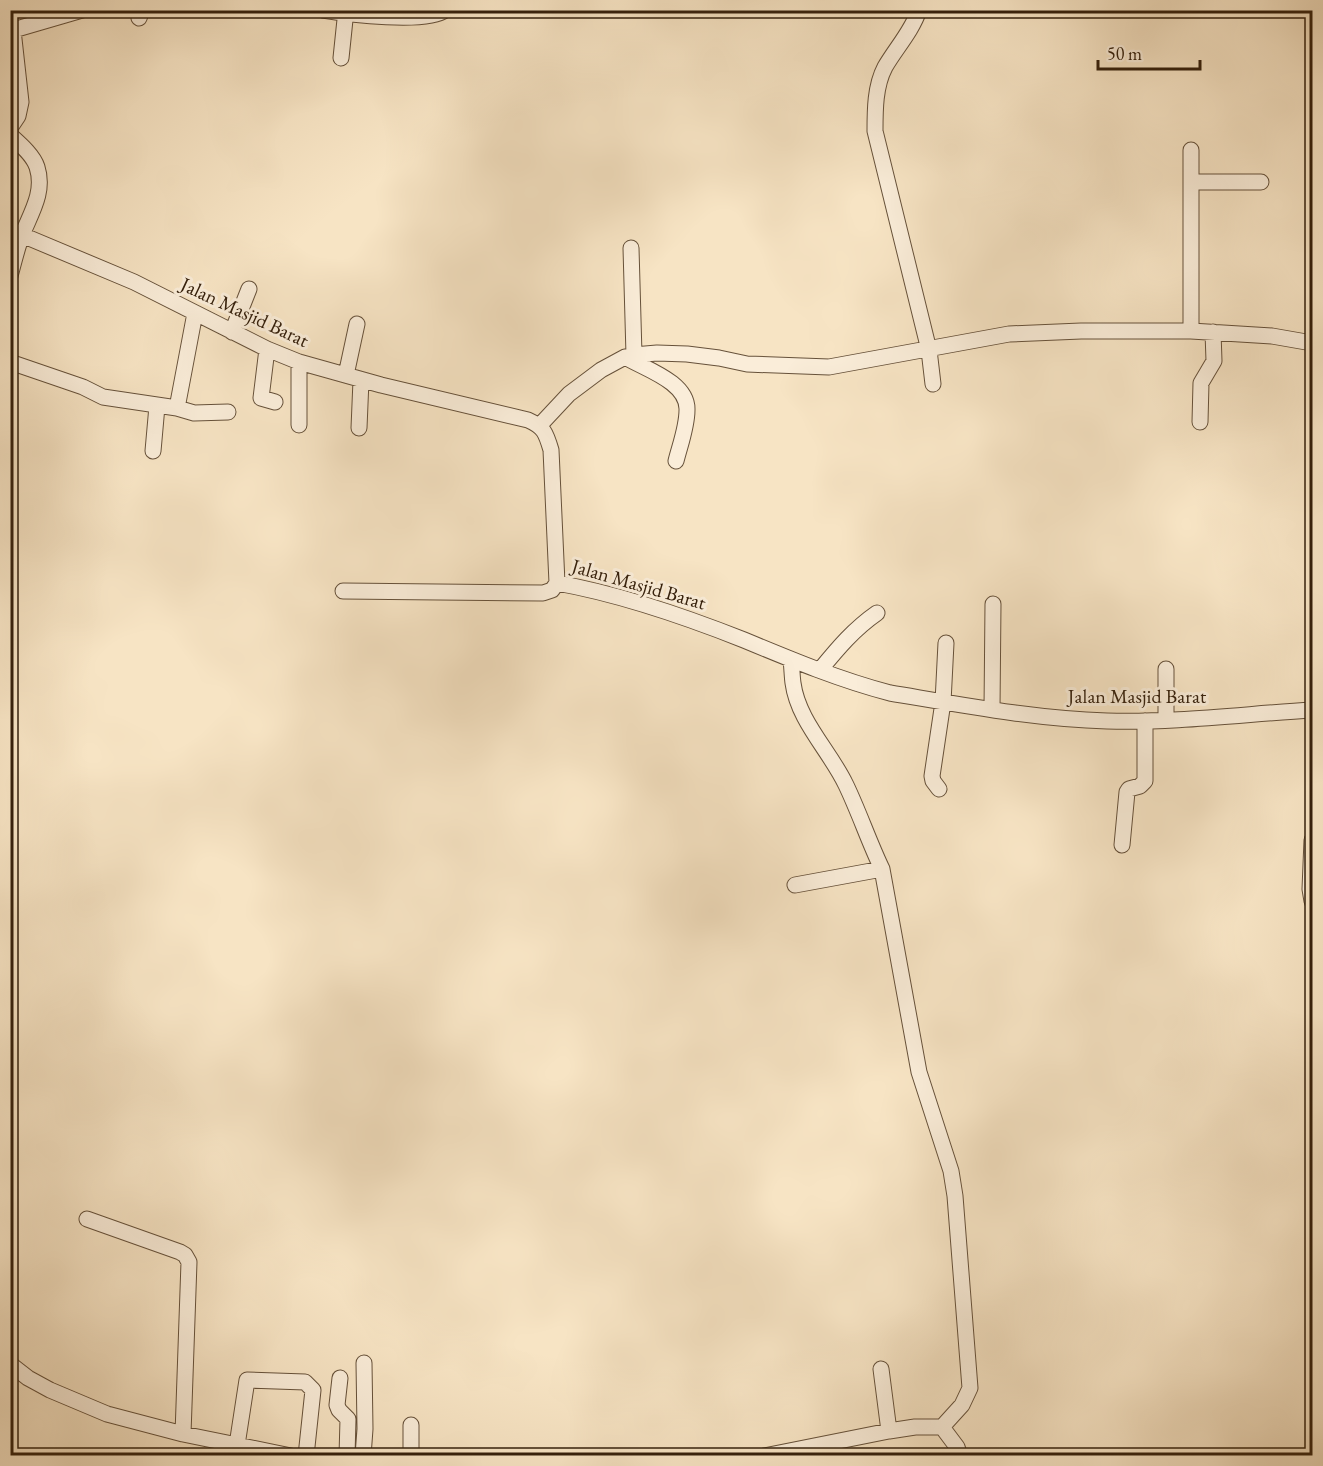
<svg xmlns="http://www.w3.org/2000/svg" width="1323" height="1466" font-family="'EB Garamond',serif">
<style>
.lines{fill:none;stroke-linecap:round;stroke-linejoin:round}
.minor-casing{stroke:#66513a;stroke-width:17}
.minor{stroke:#faedd9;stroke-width:15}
.labels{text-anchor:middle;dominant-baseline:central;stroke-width:6;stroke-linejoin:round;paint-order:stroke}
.street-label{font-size:20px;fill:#35200c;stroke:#faedd9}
</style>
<rect width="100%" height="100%" fill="#f7e4c4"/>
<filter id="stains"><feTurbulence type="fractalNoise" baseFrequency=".00333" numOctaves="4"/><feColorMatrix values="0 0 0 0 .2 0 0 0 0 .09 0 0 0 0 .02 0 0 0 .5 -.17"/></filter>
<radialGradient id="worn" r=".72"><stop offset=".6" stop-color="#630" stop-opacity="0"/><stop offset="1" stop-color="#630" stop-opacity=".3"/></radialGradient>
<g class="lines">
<g class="minor-casing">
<path id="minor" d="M323,10c24,4 104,14 122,0
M919,10c-7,21 -23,38 -34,57 -10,19 -10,43 -10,64l54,219 4,34
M139,18l3,-8
M10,31l72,-21
M341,58l5,-48
M10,128l8,-12 3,-14 -8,-72
M10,135c10,9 23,20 27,32 8,25 -6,46 -15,68 -5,13 -8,27 -12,41
M1191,150v181
M1191,182h70
M10,230l124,52 133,67 32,13 82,23 147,35c16,7 18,13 23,30l6,133c62,11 129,34 187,57 48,20 96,40 146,53 72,12 145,26 217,28 68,2 138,-7 205,-11
M631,248l3,107
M232,332l17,-43
M267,349l-6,49 14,4
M625,357c20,12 63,25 62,53 0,17 -7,35 -11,51
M10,362l73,25 20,10 74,11 18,-95
M346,375l11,-51
M177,408l17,5 34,-1
M1200,422l1,-39 13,-22 -1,-29
M299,425v-63
M540,425l29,-31 32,-24 24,-13 9,-2 23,-2 30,1 32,4 28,6 82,3 180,-33 72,-3h110l81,5 40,7
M359,428l2,-48
M153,451l4,-45
M343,591l200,2 9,-3 5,-7
M791,660c1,8 1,16 2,23 5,38 37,68 53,102 13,27 23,57 36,84l37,203 32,99 4,25 15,192 -8,17 -20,22
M1166,669v51
M820,670c18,-22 34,-41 57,-57
M992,709l1,-105
M939,789l-6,-8 -1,-5 11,-74 3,-59
M1312,840l-2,49 2,12
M1122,845l5,-53 2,-3 11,-3 5,-5v-60
M795,885l87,-16
M87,1219l93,33 5,3 4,7 -6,172
M10,1364l18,14 22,12 57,24 76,20 108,22
M881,1369l8,62
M340,1378l-3,27 2,5 9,9 -1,37
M237,1445l10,-65 58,2 8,8 -7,66
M363,1456l2,-27 -1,-66
M411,1456v-31
M764,1456l125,-25 26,-4h27l15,20 3,9"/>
</g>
<use href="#minor" class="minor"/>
</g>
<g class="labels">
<g class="street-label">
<text transform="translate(245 312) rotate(25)">Jalan Masjid Barat</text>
<text transform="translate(639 584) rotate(16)">Jalan Masjid Barat</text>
<text x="1137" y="696">Jalan Masjid Barat</text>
</g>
</g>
<rect width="1323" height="1466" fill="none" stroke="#f7e4c4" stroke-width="36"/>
<rect x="12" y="12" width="1299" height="1442" fill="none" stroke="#35200c" stroke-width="3"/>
<rect x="18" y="18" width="1287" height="1430" fill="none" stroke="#35200c" stroke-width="1.5"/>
<path d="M1098 60v9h102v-9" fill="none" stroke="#35200c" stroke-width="3"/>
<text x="1107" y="60" font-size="18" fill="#35200c" stroke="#faedd9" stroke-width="4.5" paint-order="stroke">50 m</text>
<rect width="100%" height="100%" filter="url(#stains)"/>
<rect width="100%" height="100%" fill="url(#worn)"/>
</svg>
